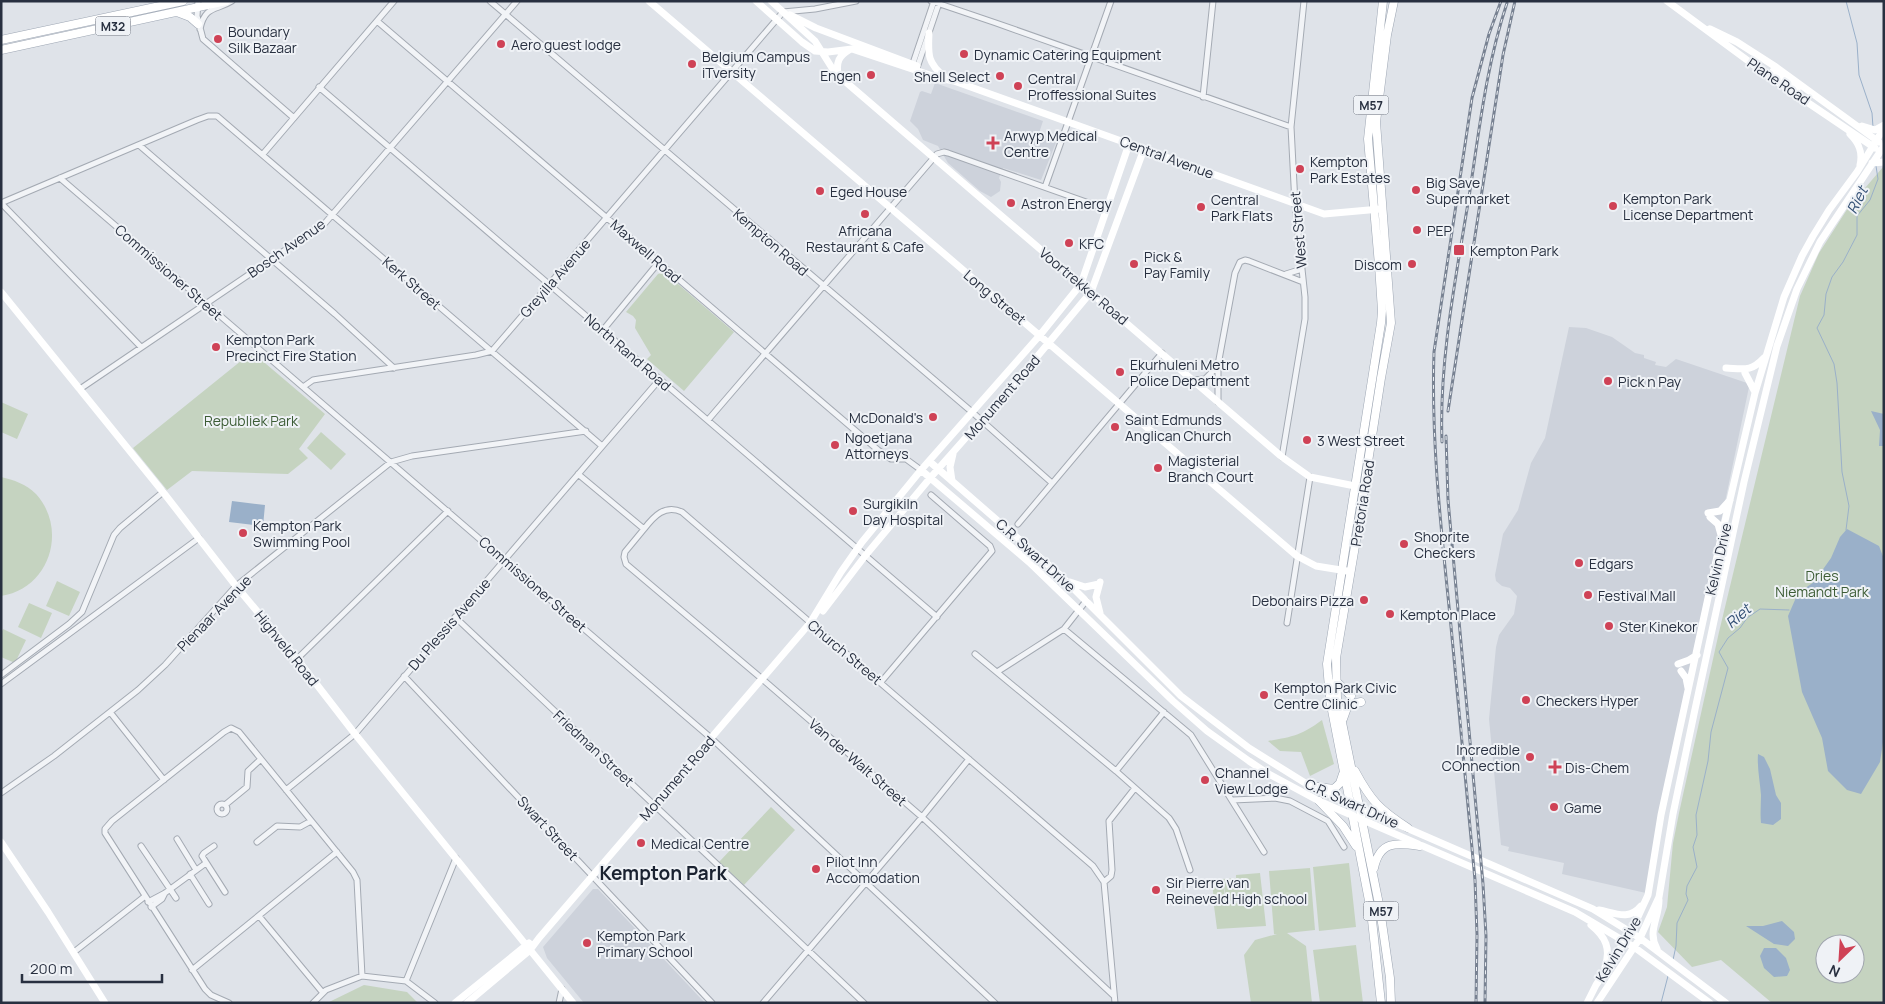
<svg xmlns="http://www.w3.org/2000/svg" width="1885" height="1004" font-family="Manrope,sans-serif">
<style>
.built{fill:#cdd2db}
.green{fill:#c5d3c0;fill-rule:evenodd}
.water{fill:#9ab0c9}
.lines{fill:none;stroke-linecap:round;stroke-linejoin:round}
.stream{stroke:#9ab0c9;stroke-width:1}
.street-casing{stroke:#a4aab3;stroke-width:7}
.primary-casing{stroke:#9ea7b4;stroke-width:9}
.street{stroke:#f2f4f7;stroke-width:5}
.secondary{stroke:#fff;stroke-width:7}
.primary{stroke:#fff;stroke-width:8}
.rail-casing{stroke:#788292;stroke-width:3}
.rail{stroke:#eff2f6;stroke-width:1;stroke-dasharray:4;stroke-linecap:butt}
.poi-dot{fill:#cf4256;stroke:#eff2f6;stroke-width:2}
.labels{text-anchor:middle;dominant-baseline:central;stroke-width:4;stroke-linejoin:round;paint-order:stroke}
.shield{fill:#eff2f6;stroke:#646a77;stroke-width:1}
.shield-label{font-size:12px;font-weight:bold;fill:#283040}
.poi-label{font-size:14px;fill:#283040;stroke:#eff2f6;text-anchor:start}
.street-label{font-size:14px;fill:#283040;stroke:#eff2f6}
.park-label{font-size:14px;fill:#3c5c35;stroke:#eff2f6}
.water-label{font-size:15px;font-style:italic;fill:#324f74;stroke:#eff2f6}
.district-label{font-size:19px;font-weight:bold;fill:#1a2231;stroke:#eff2f6}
</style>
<rect width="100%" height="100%" fill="#dfe3e9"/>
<path class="built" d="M935,83l108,38 -4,12 18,7 -16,40 -38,-12 -4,10 2,4 -1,9 -9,6 -11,-6 -32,-28 -10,-17 -15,-6 -5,-11 -8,-8 10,-29 2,-1 9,3z
M1569,327l17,1 26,9 23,16 9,2v3l12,4 -1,3 11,2 10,-8 71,24 2,4 -96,460 -7,46 -84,-19 2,-11 -56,-12 1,-4 -8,-2 -12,-126 7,-72 3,-12 15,-21 3,-18 -7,-8 -8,-2 -6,-5 -1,-6 8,-41 15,-24 13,-47 14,-25z
M593,889h5l107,114h-121l-37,-45 -4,-11z"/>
<path class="green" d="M1883,167l1,836h-112l-51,-43 -29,7 -34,-35 9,-25 6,-64 6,-30 40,-181 81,-336 19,-43 29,-45zM1825,944h30v30h-30z
M664,272l70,60 -50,59 -37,-32 4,-4 -16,-27 1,-8 -3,-4 -7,-4 32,-38z
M252,352l73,62 -26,35 9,9 -20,16 -96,-3 -25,19 -34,-42z
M1,402l27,12 -11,25 -16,-7z
M321,432l25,22 -15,16 -24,-22z
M1,477c13,3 25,7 35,17 32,35 14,95 -35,102z
M57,581l23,11 -11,24 -23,-10z
M29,603l23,10 -11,25 -23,-11z
M3,629l23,11 -11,23 -14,-6v-24z
M1322,720l12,44 -24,12 -9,-24 -21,-1 -12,-10c24,-4 34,-6 54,-21z
M771,807l24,23 -51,55 -25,-23z
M1349,863l7,64 -37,4 -6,-64z
M1310,868l5,62 -28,3 19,13 6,57h-61l-7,-48 11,-15 22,-6h-3l-5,-63z
M1260,873l6,53 -49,3 -3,-23 25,-3 -1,-3 -12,1 -3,-22 13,-1v-3z
M1223,880l2,21 -11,1 -2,-21z
M1356,945l7,58h-43l-7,-53z
M364,985l43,7 11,11h-91z"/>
<path class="water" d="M1871,411l13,3v32h-5l1,-16z
M232,501l33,4 -2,21 -34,-4z
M1847,529l32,17 5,13v177l-4,26 -19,32 -14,-4 -19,-19 -6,-33 -20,-46 -14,-76 10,-23 16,-11 17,-24 9,-21z
M1758,754l6,3 6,12 6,26 5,8v16l-8,6 -12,-2c-1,-10 0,-19 0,-28 -1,-14 -4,-27 -3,-41z
M1782,921l12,11 1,7 -7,7 -14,-2 -28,-18h17z
M1764,948h12l10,10 4,12 -3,6 -13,1 -10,-9 -4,-12z"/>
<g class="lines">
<path class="stream" d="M1846,1l11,42 2,32 13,38 1,14
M1846,530l3,-24 -7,-34 -5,-89 -3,-19 -17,-36 7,-13 2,-21 6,-17 11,-15 14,-27v-19l13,-16 8,-21 -2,-13
M1673,960l3,-14 1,-23 11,-23 -2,-6 1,-8 10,-19 -4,-20 4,-12 -1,-20 12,-54 3,-29 17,-64 -9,-16 9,-14 12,-10 7,-10 13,-9 29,1
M1661,1003l7,-27"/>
<g class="street-casing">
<path id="street" d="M198,1l-1,15 6,23 91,79
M490,1l482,411 80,71
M931,1l65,22 295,104
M377,21l501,429 13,9h15l15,11
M200,29c5,-24 16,-18 32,-28
M912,66l22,-65
M917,68l22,-65
M319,87l618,530
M1203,97l10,-96
M139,145l196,169 59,54
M263,154l131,-153
M60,178l651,560 284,265
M1045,187l66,-186
M1,203l196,-83 11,-4h9l385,330
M1,203l140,144
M1286,274l16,-5
M603,330l56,-68
M1193,380l12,-1 13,-13
M303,387l10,-7 6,-1 157,-24 16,-4 291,-339 32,-3 41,-8
M80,389l245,-166 20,-23 172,-199
M1218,402v-37l17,-92 5,-11 5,-2 4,1 54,21
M708,420l229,-266 7,-2 4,1 158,56
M1282,457l23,-138v-22l-10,-93 -4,-77 13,-126
M578,474l66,55c10,-13 21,-25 38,-17l411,354 11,16 11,121
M1018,524l144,-171
M644,529l-19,23 -1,5 2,7 135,114 161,139 192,179
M455,617l409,386
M1287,623l23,-146
M1064,629l127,106 73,117
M975,654l141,117 53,47 7,11 14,41
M297,659l151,-148
M997,672l67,-43 22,-28
M1,675l68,-51 13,-12 32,-77 6,-7 43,-36
M404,676l308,327
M881,682l111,-131 -2,-5 -59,-51
M1,684l198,-146
M110,712l54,68
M1116,771l48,-59
M286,790l69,-56 305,-355
M1,793l53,-37 84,-66 27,-25 71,-79 155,-124 21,-6 174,-25
M1233,800l42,-2 15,3 38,20 16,26
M217 809a5 5 0 1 1 10 0a5 5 0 1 1-10 0Z
M225,805l22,-18 1,-16 13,-12
M177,839l19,31
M257,842l20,-16 23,1 11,-6
M141,846l35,52
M214,846l-10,7 -2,3 23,36
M190,874l19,30
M1104,882l7,-6 1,-6 -3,-49 26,-33
M148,902l17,-9 41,-30
M151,907l11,-8 3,-6
M259,916l64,77
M74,952l70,-55
M192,970l145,-118
M406,981l50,-123
M229,1003l-18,-8 -6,-6 -100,-156v-4l7,-8 112,-89 7,-4 8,4 114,140 4,8 5,96
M313,1003l13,-13 36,-14 44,5 29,22
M559,1003l3,-14
M763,1003l159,-186 47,-58"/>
</g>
<g class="primary-casing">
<path id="primary" d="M177,12l13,5 8,7
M1,40l182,-39
M1,50l225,-49
M1336,681l15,15
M1343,719l5,-14 13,-3
M1355,771c16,30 25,39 53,57
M1310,786l24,3 6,-6 3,-9
M1319,801l24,25 13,20
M1374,868c6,-28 23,-25 46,-22
M1381,1003l-10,-92 -41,-211 -3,-36 54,-341 1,-12 -3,-46 -11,-126 15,-138
M1391,1003l-1,-25 -10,-69 -43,-211 -1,-40 19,-112 26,-168 10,-55 -15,-201 11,-87 7,-34"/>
</g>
<use href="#street" class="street"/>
<path class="secondary" d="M649,1l648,555 19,10 31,5
M756,1l46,41 13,9 13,1 24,-3 87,29 15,3 370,133 56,-5
M771,1l44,40 17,27 8,9 442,380 28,20 50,10
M1667,1l103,76 105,71
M790,15l26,13 101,38
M1710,29l27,13 39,25 103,75
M929,33c-1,21 -2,30 16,44
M1773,71l24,19
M838,74c-2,-12 1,-18 11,-24
M1862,126l13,4 9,-5
M1850,134c9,9 13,18 10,31
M1872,163l12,-1
M1,292l162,200 73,94 61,73 58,75 218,269
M1726,368c18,1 25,4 38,-10
M1745,373l10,19
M929,461l131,114 121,121 68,52 61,38 283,123 47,29 86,65
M921,470l108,92 144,139 34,30 42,30 18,12 52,28 256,111 59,35 76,56
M952,481l-2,-14 3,-13
M1708,513l12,-2 10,-11
M1710,517l8,7 3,11
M1070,582l15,5 14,-3
M1100,582l-4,15 4,16
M823,611l42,-55 66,-79 100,-113 60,-72 53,-143
M1678,664l11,-4 8,-5
M1681,671l5,7 2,10
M1,842l47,70 57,91
M1599,910c16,3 30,11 42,-4
M1591,925c15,12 20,24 14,42
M1657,949c-10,-18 2,-30 2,-49
M455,1003l74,-60
M467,1003l63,-53 9,-12 271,-315 31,-51 21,-30 59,-72 119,-135 41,-51 48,-140
M1587,1003l9,-18 35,-53 17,-37 13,-80 60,-277 34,-145 29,-96 18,-41 11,-20 16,-26 28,-38 27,-44
M1597,1003l43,-65 19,-41 14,-83 21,-100 50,-232 33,-136 20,-57 23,-47 64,-96"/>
<use href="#primary" class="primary"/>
<g class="rail-casing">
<path id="rail" d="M1448,411l55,-356 12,-54
M1446,436l2,64 35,384 3,52 -1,67
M1442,442c-3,-82 14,-165 27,-245 10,-65 17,-131 38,-194
M1476,1003l1,-68 -2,-55c-8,-88 -16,-176 -25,-264 -9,-88 -19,-176 -16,-264l38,-254 17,-64 12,-33"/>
</g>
<use href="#rail" class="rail"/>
</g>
<g class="poi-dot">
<circle cx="218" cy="39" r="5"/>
<circle cx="501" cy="44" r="5"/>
<circle cx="964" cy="54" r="5"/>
<circle cx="692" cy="64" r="5"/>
<circle cx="871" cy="75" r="5"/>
<circle cx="1000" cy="76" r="5"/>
<circle cx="1018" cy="86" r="5"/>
<path d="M990.5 135.5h5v5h5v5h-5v5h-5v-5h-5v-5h5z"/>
<circle cx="1300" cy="169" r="5"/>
<circle cx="1416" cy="190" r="5"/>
<circle cx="820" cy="191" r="5"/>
<circle cx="1011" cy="203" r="5"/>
<circle cx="1613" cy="206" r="5"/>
<circle cx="1201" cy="207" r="5"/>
<circle cx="865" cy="214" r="5"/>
<circle cx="1417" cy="230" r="5"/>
<circle cx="1069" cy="243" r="5"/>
<rect x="1453" y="244" width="12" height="12" rx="2.5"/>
<circle cx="1134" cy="264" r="5"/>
<circle cx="1412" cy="264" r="5"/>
<circle cx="216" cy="347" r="5"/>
<circle cx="1120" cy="372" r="5"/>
<circle cx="1608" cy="381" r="5"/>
<circle cx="933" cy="417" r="5"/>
<circle cx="1115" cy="427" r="5"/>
<circle cx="1307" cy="440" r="5"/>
<circle cx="835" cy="445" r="5"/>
<circle cx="1158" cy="468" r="5"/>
<circle cx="853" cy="511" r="5"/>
<circle cx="243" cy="533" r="5"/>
<circle cx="1404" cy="544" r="5"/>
<circle cx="1579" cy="563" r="5"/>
<circle cx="1588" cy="595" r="5"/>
<circle cx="1364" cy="600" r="5"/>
<circle cx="1390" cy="614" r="5"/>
<circle cx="1609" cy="626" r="5"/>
<circle cx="1264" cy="695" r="5"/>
<circle cx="1526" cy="700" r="5"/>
<circle cx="1530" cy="757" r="5"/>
<path d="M1552.5 759.5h5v5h5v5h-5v5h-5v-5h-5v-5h5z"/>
<circle cx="1205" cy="780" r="5"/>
<circle cx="1554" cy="807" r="5"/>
<circle cx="641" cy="843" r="5"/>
<circle cx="816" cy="869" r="5"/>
<circle cx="1156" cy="890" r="5"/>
<circle cx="587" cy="943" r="5"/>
</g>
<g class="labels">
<g class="shield">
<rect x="95.5" y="16.5" width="35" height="19" rx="4"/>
<rect x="1353.5" y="95.5" width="35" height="19" rx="4"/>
<rect x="1363.5" y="901.5" width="35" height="19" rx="4"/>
</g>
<g class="shield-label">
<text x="113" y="26">M32</text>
<text x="1371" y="105">M57</text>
<text x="1381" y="911">M57</text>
</g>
<g class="poi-label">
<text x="228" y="31">Boundary<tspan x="228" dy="16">Silk Bazaar</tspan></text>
<text x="511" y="44">Aero guest lodge</text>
<text x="974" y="54">Dynamic Catering Equipment</text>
<text x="702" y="56">Belgium Campus<tspan x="702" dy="16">iTversity</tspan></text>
<text x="861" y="75" text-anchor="end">Engen</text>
<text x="990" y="76" text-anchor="end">Shell Select</text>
<text x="1028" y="78">Central<tspan x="1028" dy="16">Proffessional Suites</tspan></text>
<text x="1004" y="135">Arwyp Medical<tspan x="1004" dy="16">Centre</tspan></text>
<text x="1310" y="161">Kempton<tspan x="1310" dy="16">Park Estates</tspan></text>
<text x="1426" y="182">Big Save<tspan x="1426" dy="16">Supermarket</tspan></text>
<text x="830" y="191">Eged House</text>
<text x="1623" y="198">Kempton Park<tspan x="1623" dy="16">License Department</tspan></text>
<text x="1211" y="199">Central<tspan x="1211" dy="16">Park Flats</tspan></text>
<text x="1021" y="203">Astron Energy</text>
<text x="865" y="230" text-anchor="middle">Africana<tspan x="865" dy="16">Restaurant &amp; Cafe</tspan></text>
<text x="1427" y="230">PEP</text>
<text x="1079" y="243">KFC</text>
<text x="1470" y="250">Kempton Park</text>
<text x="1144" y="256">Pick &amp;<tspan x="1144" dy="16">Pay Family</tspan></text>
<text x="1402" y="264" text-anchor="end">Discom</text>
<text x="226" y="339">Kempton Park<tspan x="226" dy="16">Precinct Fire Station</tspan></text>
<text x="1130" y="364">Ekurhuleni Metro<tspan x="1130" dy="16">Police Department</tspan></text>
<text x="1618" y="381">Pick n Pay</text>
<text x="923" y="417" text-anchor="end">McDonald's</text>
<text x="1125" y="419">Saint Edmunds<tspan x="1125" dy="16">Anglican Church</tspan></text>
<text x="845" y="437">Ngoetjana<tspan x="845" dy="16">Attorneys</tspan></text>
<text x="1317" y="440">3 West Street</text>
<text x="1168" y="460">Magisterial<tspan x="1168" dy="16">Branch Court</tspan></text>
<text x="863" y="503">Surgikiln<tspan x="863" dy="16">Day Hospital</tspan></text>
<text x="253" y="525">Kempton Park<tspan x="253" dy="16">Swimming Pool</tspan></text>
<text x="1414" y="536">Shoprite<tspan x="1414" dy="16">Checkers</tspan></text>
<text x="1589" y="563">Edgars</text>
<text x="1598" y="595">Festival Mall</text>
<text x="1354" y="600" text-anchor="end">Debonairs Pizza</text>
<text x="1400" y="614">Kempton Place</text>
<text x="1619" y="626">Ster Kinekor</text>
<text x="1274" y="687">Kempton Park Civic<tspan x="1274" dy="16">Centre Clinic</tspan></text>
<text x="1536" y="700">Checkers Hyper</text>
<text x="1520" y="749" text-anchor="end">Incredible<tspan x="1520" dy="16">COnnection</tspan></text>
<text x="1565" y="767">Dis-Chem</text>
<text x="1215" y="772">Channel<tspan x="1215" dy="16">View Lodge</tspan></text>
<text x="1564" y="807">Game</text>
<text x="651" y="843">Medical Centre</text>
<text x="826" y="861">Pilot Inn<tspan x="826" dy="16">Accomodation</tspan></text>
<text x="1166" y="882">Sir Pierre van<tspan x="1166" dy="16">Reineveld High school</tspan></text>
<text x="597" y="935">Kempton Park<tspan x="597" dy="16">Primary School</tspan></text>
</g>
<g class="street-label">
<text transform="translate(1779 81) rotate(34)">Plane Road</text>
<text transform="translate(1167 157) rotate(20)">Central Avenue</text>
<text transform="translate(1298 230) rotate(-95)">West Street</text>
<text transform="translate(771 242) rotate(41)">Kempton Road</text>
<text transform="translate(286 248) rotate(-35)">Bosch Avenue</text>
<text transform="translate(646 251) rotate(41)">Maxwell Road</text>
<text transform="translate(169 272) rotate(41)">Commissioner Street</text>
<text transform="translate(555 278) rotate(-49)">Greyilla Avenue</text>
<text transform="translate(412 283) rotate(41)">Kerk Street</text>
<text transform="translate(1084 286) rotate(40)">Voortrekker Road</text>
<text transform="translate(995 297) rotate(40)">Long Street</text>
<text transform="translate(628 352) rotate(41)">North Rand Road</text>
<text transform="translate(1002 397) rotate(-49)">Monument Road</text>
<text transform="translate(1362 503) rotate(-81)">Pretoria Road</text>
<text transform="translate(1036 555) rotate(42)">C.R. Swart Drive</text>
<text transform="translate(1718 559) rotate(-77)">Kelvin Drive</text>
<text transform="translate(533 584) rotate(41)">Commissioner Street</text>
<text transform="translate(214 613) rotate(-46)">Pienaar Avenue</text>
<text transform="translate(449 624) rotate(-49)">Du Plessis Avenue</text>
<text transform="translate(287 648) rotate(51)">Highveld Road</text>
<text transform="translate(845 652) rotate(40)">Church Street</text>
<text transform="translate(594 748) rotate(43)">Friedman Street</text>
<text transform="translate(858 762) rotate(41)">Van der Walt Street</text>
<text transform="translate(677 778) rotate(-49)">Monument Road</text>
<text transform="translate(1352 803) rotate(24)">C.R. Swart Drive</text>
<text transform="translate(548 828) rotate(47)">Swart Street</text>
<text transform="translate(1618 949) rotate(-59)">Kelvin Drive</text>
</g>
<g class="park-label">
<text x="251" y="420">Republiek Park</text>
<text x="1822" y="575">Dries<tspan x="1822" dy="16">Niemandt Park</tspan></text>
</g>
<g class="water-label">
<text transform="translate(1857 200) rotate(-64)">Riet</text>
<text transform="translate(1738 616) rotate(-41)">Riet</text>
</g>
<g class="district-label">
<text x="663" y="873">Kempton Park</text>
</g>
</g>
<rect width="1885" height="1004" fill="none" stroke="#283040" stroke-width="5"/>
<g transform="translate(1840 959) rotate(205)"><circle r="24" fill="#eff2f6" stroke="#9fa4ad"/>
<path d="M0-4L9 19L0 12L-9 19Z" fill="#cf4256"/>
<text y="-8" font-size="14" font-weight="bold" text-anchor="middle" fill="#283040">N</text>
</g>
<path d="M22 974v8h140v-8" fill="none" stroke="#283040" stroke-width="2.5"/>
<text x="30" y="974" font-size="15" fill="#283040" stroke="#eff2f6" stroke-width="4" paint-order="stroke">200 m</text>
</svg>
